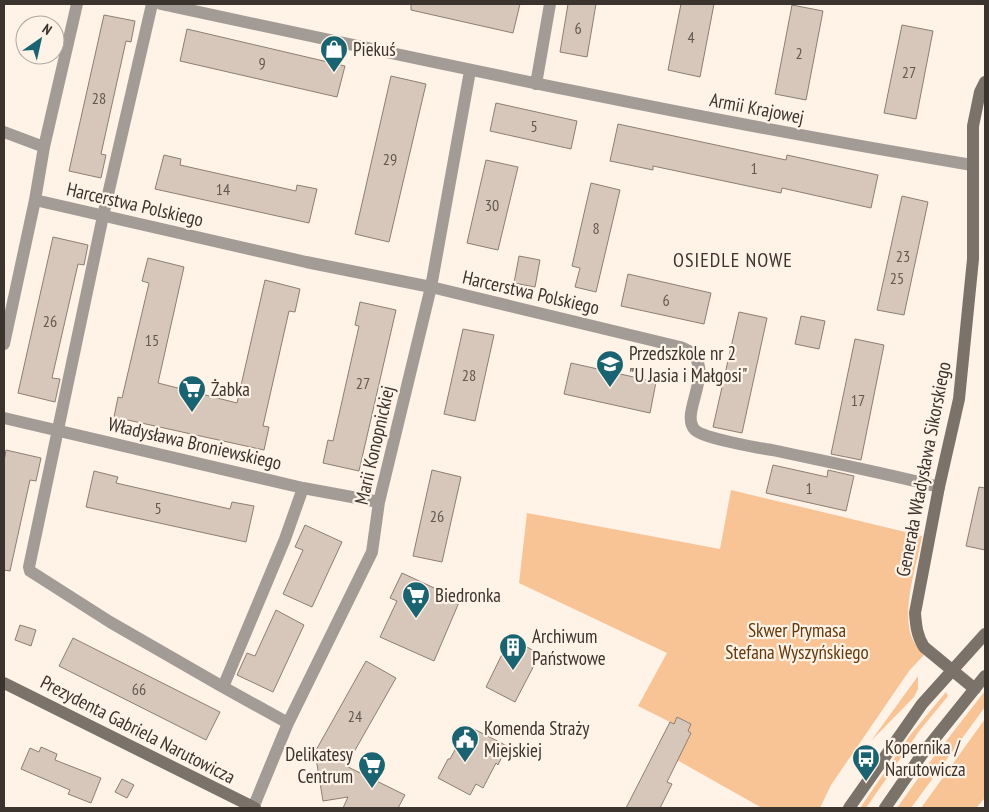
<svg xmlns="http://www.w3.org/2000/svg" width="989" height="812" font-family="'PT Sans Narrow',sans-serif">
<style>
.green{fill:#f8c395}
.building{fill:#d7c7ba;stroke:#8d7e72}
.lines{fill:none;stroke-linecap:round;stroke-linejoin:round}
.street{stroke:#a39c96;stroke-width:12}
.secondary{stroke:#7b726a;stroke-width:12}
.labels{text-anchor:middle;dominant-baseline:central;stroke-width:4.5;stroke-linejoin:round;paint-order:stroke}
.number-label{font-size:16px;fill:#615851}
.poi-label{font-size:19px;fill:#3a332e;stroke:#fff2e7;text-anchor:start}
.street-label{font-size:19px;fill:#3a332e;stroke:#fff2e7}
.park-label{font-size:19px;fill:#633809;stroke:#fff2e7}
.neighbourhood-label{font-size:20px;letter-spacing:1px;fill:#3a332e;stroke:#fff2e7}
</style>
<rect width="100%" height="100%" fill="#fff2e7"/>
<path class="green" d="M731,490l191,46c-5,29 -19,67 -12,96 2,9 8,16 14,23l-15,16 -78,114 -11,23h-58l-85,-48 14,-27 -3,-2 3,-7 -14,-7 -3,7 -36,-18 29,-53 -148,-70 8,-70 193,36z
M918,676v13l-4,8 -43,44z
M985,691v16l-74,101h-14l32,-45z
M946,692l2,4 -28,34 -54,78h-6l51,-74z
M985,719v79l-9,10h-55z"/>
<path class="building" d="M411,4h109l-7,29 -102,-23z
M568,4h28l-9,53 -27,-5z
M681,4h33l-14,73 -32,-7z
M792,5l31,6 -17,89 -31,-6z
M104,15l31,6 -4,21 -5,-1 -25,113 5,1 -5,23 -32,-7z
M902,25l31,6 -17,88 -32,-6z
M187,29l158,37 -8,31 -157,-36z
M391,76l35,8 -37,158 -34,-8z
M496,103l81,18 -6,28 -81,-18z
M618,124l168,36 1,-5 91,20 -7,33 -89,-20 -1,5 -128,-27v4l-43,-9z
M164,155l17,4 -1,6 116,26 1,-6 20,4 -8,34 -154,-34z
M486,160l32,7 -20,83 -31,-7z
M591,183l29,7 -24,102 -21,-5 5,-19 -8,-2z
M902,196l26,6 -24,113 -27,-5z
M53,237l35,8 -4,20 -6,-1 -26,114 8,1 -5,23 -37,-9z
M519,256l21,4 -5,27 -21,-4z
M148,258l36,9 -26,116 79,20 28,-123 35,9 -5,23 -6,-1 -26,115 6,1 -5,23 -150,-33 4,-20 4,1 27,-115 -7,-2z
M628,274l83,19 -7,31 -83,-18z
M360,302l36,8 -37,161 -36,-8 5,-23 5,1 26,-115 -4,-1z
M739,312l28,6 -25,115 -29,-6z
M801,316l24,5 -6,28 -24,-5z
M463,329l31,6 -19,86 -31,-7z
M855,339l29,6 -23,115 -30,-6z
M571,363l85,19 -6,31 -86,-19z
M6,450l35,8 -5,23 -6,-1 -20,91 -6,-1v-109z
M773,465l54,12 1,-7 26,6 -8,35 -80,-18z
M432,470l29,7 -19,85 -29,-6z
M94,471l24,6 -2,6 114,26 2,-7 22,4 -8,36 -160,-35z
M979,487l6,1v62l-19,-4z
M305,525l37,17 -30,65 -29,-13 20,-44 -8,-3z
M402,573l58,27 -26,61 -54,-24 17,-36 -7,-3z
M276,610l28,15 -31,67 -36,-17 10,-22 8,3z
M20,625l16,5 -5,16 -16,-6z
M73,638l147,74 -14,28 -147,-74z
M510,638l30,16 -25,48 -29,-15z
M366,661l30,17 -50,88 59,29 -7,13h-55l5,-11 -25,4 -8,-49z
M677,717l14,7 -3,7 3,2 -24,49 5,2 -12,24h-34l44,-86 4,2z
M468,726l39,20 -9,19 -2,-2 -13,25 -7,-4 -6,11 -32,-17 10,-19h2z
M41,747l16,7 -2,6 46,18 -10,25 -23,-9 2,-4 -49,-21 9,-21 9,4z
M122,779l12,6 -7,13 -12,-6z"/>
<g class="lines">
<path class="street" d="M152,4l-49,212 -74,351 1,4 80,51 113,65
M161,4c270,58 539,116 811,161
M536,84l14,-80
M4,132l40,15
M35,200l271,62 125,25 249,60c44,15 -3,65 15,83 8,8 63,18 77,20 56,12 112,23 167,37
M4,344l31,-144 9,-53 33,-143
M4,418l299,70 76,14
M288,723l-65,-36 62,-148 18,-51
M253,808l35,-85 84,-171 7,-50 52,-215 39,-216"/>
<path class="secondary" d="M4,683l251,125
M975,689l-51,-42c-7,-11 -8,-21 -9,-34l24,-126 20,-88 14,-140v-133l7,-34 5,-10
M849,808l73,-104 63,-70
M885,808l38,-55 62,-77"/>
</g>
<defs>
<g id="shop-pin" transform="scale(1.4375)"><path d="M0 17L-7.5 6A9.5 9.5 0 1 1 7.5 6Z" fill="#1a6471" stroke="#fff2e7"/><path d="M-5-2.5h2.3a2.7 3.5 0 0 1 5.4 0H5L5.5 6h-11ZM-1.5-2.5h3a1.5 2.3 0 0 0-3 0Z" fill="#fff"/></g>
<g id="school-pin" transform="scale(1.4375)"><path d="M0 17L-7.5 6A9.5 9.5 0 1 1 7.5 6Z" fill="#1a6471" stroke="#fff2e7"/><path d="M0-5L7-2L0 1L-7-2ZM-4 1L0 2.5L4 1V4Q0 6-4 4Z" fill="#fff"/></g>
<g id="supermarket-pin" transform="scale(1.4375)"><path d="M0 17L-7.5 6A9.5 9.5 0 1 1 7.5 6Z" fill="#1a6471" stroke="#fff2e7"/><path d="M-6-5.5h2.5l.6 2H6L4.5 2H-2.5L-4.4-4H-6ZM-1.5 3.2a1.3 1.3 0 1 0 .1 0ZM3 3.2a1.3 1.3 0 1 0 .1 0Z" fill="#fff"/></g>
<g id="building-pin" transform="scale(1.4375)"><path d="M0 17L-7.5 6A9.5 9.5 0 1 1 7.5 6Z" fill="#1a6471" stroke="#fff2e7"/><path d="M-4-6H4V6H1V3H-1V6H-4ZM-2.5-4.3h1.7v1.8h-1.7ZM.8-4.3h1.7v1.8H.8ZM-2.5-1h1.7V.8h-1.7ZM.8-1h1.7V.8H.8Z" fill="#fff"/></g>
<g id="civic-pin" transform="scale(1.4375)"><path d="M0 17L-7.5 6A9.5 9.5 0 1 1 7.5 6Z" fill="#1a6471" stroke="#fff2e7"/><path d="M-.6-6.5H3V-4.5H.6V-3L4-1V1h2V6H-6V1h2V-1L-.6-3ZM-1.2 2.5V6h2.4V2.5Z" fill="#fff"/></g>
<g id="bus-pin" transform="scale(1.4375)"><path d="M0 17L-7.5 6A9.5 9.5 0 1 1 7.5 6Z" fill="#1a6471" stroke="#fff2e7"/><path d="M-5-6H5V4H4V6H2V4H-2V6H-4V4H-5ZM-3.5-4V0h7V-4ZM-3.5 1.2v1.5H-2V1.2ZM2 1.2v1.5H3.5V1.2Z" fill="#fff"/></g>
</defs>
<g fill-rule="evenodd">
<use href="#shop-pin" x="334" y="49"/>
<use href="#school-pin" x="610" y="364"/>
<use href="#supermarket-pin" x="192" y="389"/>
<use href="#supermarket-pin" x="416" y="595"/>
<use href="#building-pin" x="513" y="647"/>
<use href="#civic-pin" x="465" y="739"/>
<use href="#bus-pin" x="866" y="758"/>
<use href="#supermarket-pin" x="372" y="765"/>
</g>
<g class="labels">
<g class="number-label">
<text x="578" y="28">6</text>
<text x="691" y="37">4</text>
<text x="799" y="53">2</text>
<text x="262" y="63">9</text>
<text x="909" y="72">27</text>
<text x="99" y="98">28</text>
<text x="534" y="126">5</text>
<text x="390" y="159">29</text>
<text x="754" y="168">1</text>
<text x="223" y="189">14</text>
<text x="492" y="205">30</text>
<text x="596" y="228">8</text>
<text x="903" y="256">23</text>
<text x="897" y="278">25</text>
<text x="666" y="300">6</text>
<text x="50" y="321">26</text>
<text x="152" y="340">15</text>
<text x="469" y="375">28</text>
<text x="363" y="383">27</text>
<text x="858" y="400">17</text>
<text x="809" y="488">1</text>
<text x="158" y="508">5</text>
<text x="437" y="516">26</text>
<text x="139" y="689">66</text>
<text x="355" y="716">24</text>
</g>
<g class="poi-label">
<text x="353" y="49">Piekuś</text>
<text x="629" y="353">Przedszkole nr 2<tspan x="629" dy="22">"U Jasia i Małgosi"</tspan></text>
<text x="211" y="389">Żabka</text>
<text x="435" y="595">Biedronka</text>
<text x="532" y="636">Archiwum<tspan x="532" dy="22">Państwowe</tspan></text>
<text x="484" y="728">Komenda Straży<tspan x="484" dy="22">Miejskiej</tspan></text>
<text x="885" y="747">Kopernika /<tspan x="885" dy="22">Narutowicza</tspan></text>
<text x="353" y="754" text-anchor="end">Delikatesy<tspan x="353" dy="22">Centrum</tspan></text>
</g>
<g class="street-label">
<text transform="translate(757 108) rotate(11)">Armii Krajowej</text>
<text transform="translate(135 204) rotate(13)">Harcerstwa Polskiego</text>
<text transform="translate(531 292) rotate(13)">Harcerstwa Polskiego</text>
<text transform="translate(195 443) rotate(13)">Władysława Broniewskiego</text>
<text transform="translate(374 445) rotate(-77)">Marii Konopnickiej</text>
<text transform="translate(923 469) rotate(-79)">Generała Władysława Sikorskiego</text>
<text transform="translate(138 729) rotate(27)">Prezydenta Gabriela Narutowicza</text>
</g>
<g class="park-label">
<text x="797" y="630">Skwer Prymasa<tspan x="797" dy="22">Stefana Wyszyńskiego</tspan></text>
</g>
<g class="neighbourhood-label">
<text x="733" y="260">OSIEDLE NOWE</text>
</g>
</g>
<rect width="989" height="812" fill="none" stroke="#3a332e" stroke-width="10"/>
<g transform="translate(40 40) rotate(34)"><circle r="24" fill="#fff2e7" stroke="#b0a69d"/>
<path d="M0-4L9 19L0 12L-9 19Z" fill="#1a6471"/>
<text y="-8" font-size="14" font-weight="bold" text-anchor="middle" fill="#3a332e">N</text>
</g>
</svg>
